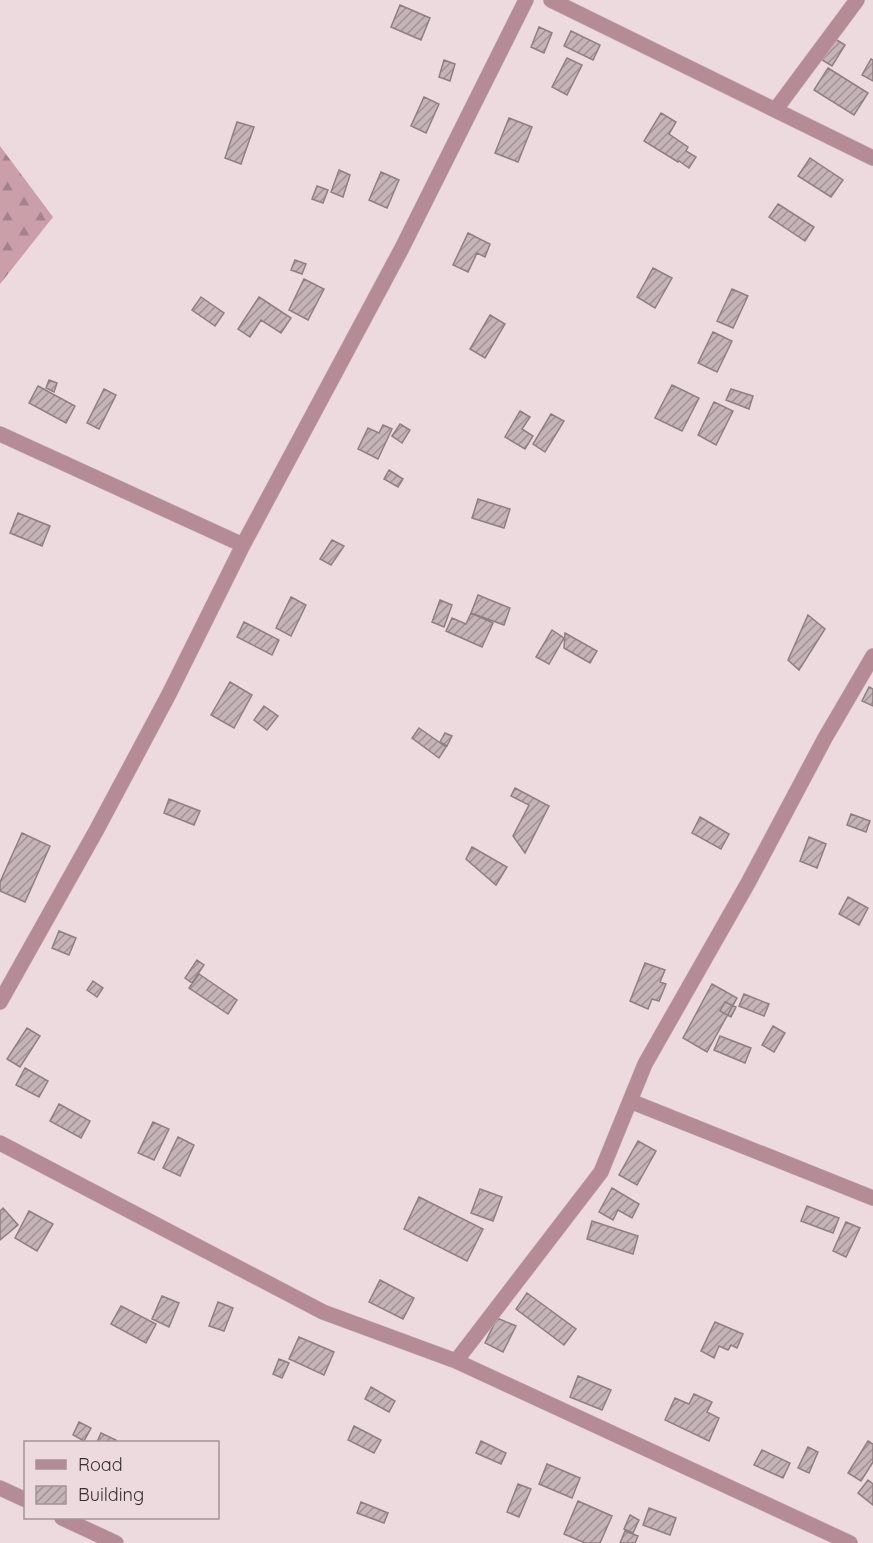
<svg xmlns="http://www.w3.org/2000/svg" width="873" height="1543" font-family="Quicksand,sans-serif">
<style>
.forest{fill:url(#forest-firs)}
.building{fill:url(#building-hatch);stroke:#8f7e82;stroke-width:1.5}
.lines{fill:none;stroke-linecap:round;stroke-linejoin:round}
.minor-casing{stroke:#c8b7bb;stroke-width:16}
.minor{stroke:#b58b96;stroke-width:15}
</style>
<defs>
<pattern id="forest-firs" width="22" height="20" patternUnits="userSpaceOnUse" patternTransform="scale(1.5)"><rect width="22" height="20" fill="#ca9faa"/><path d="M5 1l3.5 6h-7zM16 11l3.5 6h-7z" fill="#a5828b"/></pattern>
<pattern id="building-hatch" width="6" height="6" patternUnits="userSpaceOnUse" patternTransform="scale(1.5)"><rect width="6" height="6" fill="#c5b3b7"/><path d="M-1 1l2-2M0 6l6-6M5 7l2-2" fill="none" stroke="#a19295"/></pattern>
</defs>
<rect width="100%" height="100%" fill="#eddade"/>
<path class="forest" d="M0,146l53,71 -53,67z"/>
<path class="building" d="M400,5l30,13 -9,22 -30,-13z
M539,27l13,6 -8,20 -13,-6z
M571,31l29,14 -7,15 -29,-14z
M832,37l13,8 -13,21 -13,-8z
M567,58l15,7 -15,30 -15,-8z
M871,59l2,1v21l-11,-6z
M444,60l11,4 -5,17 -11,-4z
M828,68l40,25 -14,22 -40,-25z
M424,97l15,7 -13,29 -15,-7z
M661,113l15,9 -7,12 19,13 -2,4 10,6 -7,11 -10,-7 -1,1 -34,-21z
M509,118l23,9 -14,35 -23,-9z
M237,122l17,5 -13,37 -16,-6z
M810,158l33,22 -12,17 -33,-21z
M339,170l11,5 -7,22 -12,-5z
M381,172l18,8 -12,28 -18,-8z
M317,186l11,4 -5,13 -11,-4z
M778,204l36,23 -9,14 -36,-24z
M468,233l22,11 -5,13 -8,-4 -9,19 -15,-7z
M295,260l11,4 -4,10 -11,-4z
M653,268l19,10 -17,30 -18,-11z
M304,279l20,10 -16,31 -19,-10z
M732,289l16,7 -15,32 -16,-7z
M201,297l23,16 -9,13 -23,-16z
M259,297l32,21 -10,15 -20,-13 -11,17 -12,-8z
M490,315l15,9 -20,34 -15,-9z
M713,332l19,9 -15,31 -19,-9z
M49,380l8,3 -3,9 -8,-4z
M672,385l27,13 -17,33 -27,-13z
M38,386l37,20 -9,17 -37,-20z
M104,389l12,6 -17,34 -12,-6z
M731,389l22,7 -4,13 -23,-9z
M714,402l19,9 -17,34 -18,-10z
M520,411l10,6 -8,12 11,7 -8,13 -20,-12z
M551,414l13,7 -19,31 -12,-8z
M400,424l10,6 -8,13 -10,-7z
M383,425l9,4 -14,30 -20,-10 10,-21 11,5z
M389,470l14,9 -5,8 -14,-8z
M478,499l32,10 -6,19 -32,-10z
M18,513l32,13 -8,20 -32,-13z
M332,540l12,6 -13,19 -11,-6z
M478,595l32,13 -6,17 -33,-12z
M291,597l15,8 -15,31 -15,-8z
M440,600l12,5 -8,22 -12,-5z
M471,613l22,10 -11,24 -36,-16 6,-13 14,6z
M808,615l17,14 -26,41 -11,-10z
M244,622l35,18 -7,15 -35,-18z
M552,630l12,8 -15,26 -13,-7z
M565,633l32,18 -7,12 -26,-15z
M230,682l22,13 -18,33 -23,-13z
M869,687l4,2v17l-11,-5z
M264,706l14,10 -11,14 -13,-10z
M419,728l27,19 -7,11 -27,-20z
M445,733l7,3 -5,10 -7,-4z
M515,788l34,18 -24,47 -12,-17 16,-31 -18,-9z
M169,799l31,12 -6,14 -30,-12z
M851,814l19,7 -4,11 -19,-7z
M700,817l29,17 -8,15 -29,-16z
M22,833l28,13 -25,56 -25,-11v-9z
M809,837l17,7 -9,24 -17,-7z
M472,847l35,20 -11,18 -30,-26z
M848,897l20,11 -9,17 -20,-11z
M59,931l17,7 -7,17 -17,-7z
M197,960l7,5 -12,18 -7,-5z
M645,963l20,7 -5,12 6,2 -7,17 -7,-2 -4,10 -18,-8z
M199,974l38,26 -9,14 -39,-26z
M93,981l10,7 -6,9 -10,-7z
M712,984l25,14 -30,54 -24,-14z
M744,994l25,10 -5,12 -25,-10z
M725,1002l11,5 -5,10 -11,-6z
M773,1026l12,7 -11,19 -12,-7z
M27,1028l13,8 -20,31 -13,-8z
M720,1036l31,12 -6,15 -31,-13z
M25,1068l23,13 -9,16 -23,-12z
M59,1104l31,17 -9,17 -31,-17z
M153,1122l16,7 -15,31 -16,-7z
M178,1137l16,8 -14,31 -17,-8z
M638,1141l18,10 -19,34 -18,-10z
M612,1188l27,16 -7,14 -14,-8 -5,10 -14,-8z
M480,1189l22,8 -9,24 -22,-8z
M419,1197l64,32 -16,32 -63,-32z
M807,1206l32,12 -6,15 -32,-12z
M3,1208l15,17 -18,15v-29z
M29,1211l24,13 -16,27 -22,-13z
M592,1221l46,15 -5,18 -46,-15z
M846,1222l14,6 -14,29 -13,-6z
M380,1280l34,18 -11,21 -34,-17z
M527,1293l49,36 -12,16 -48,-36z
M162,1296l17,7 -10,24 -17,-8z
M218,1302l15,6 -9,23 -15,-5z
M121,1306l35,18 -10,19 -35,-19z
M497,1318l19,8 -13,26 -18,-9z
M715,1322l28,12 -6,14 -6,-3 -3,5 -9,-4 -5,12 -13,-7z
M299,1337l35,15 -10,23 -35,-16z
M279,1359l10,4 -7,15 -9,-4z
M578,1376l33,14 -9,20 -32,-13z
M371,1387l24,14 -6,11 -24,-13z
M694,1394l18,8 -5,10 12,6 -10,23 -44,-21 10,-22 14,6z
M79,1422l12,6 -7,13 -11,-6z
M354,1426l27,14 -7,13 -26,-13z
M101,1433l15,7 -1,2h-18z
M481,1441l25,12 -5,11 -25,-11z
M868,1441l5,3v18l-12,19 -13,-8z
M808,1447l10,5 -9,21 -11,-5z
M762,1450l28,13 -7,15 -29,-13z
M547,1464l33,14 -8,20 -33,-14z
M868,1480l5,4v21l-15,-12z
M518,1484l13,5 -12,28 -12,-5z
M578,1501l34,15 -12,27h-15l-21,-9z
M361,1502l27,11 -4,10 -27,-10z
M649,1508l27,10 -6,17 -27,-10z
M630,1515l9,5 -6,13 -9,-4z
M625,1531l13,5 -3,7h-15z"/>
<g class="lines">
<g class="minor-casing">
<path id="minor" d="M551,0l322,158
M776,109l81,-109
M0,434l243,111
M0,1002l96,-171 73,-137 74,-149 159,-297 124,-248
M630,1101l243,97
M0,1143l323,169 133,49 394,182
M456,1361l145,-189 44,-108 103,-181 77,-145 48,-82
M0,1488l26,12
M62,1518l54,25"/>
</g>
<use href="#minor" class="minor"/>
</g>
<rect x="24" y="1441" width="195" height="78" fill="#eddade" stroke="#a39498" stroke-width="1.5"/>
<rect x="36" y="1460" width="30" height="9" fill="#b58b96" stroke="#a39498" stroke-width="1.5"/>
<text x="78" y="1471" font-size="18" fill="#342c2e">Road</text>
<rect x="36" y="1486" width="30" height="18" fill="url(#building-hatch)" stroke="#a39498" stroke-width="1.5"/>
<text x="78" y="1501" font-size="18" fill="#342c2e">Building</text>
</svg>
